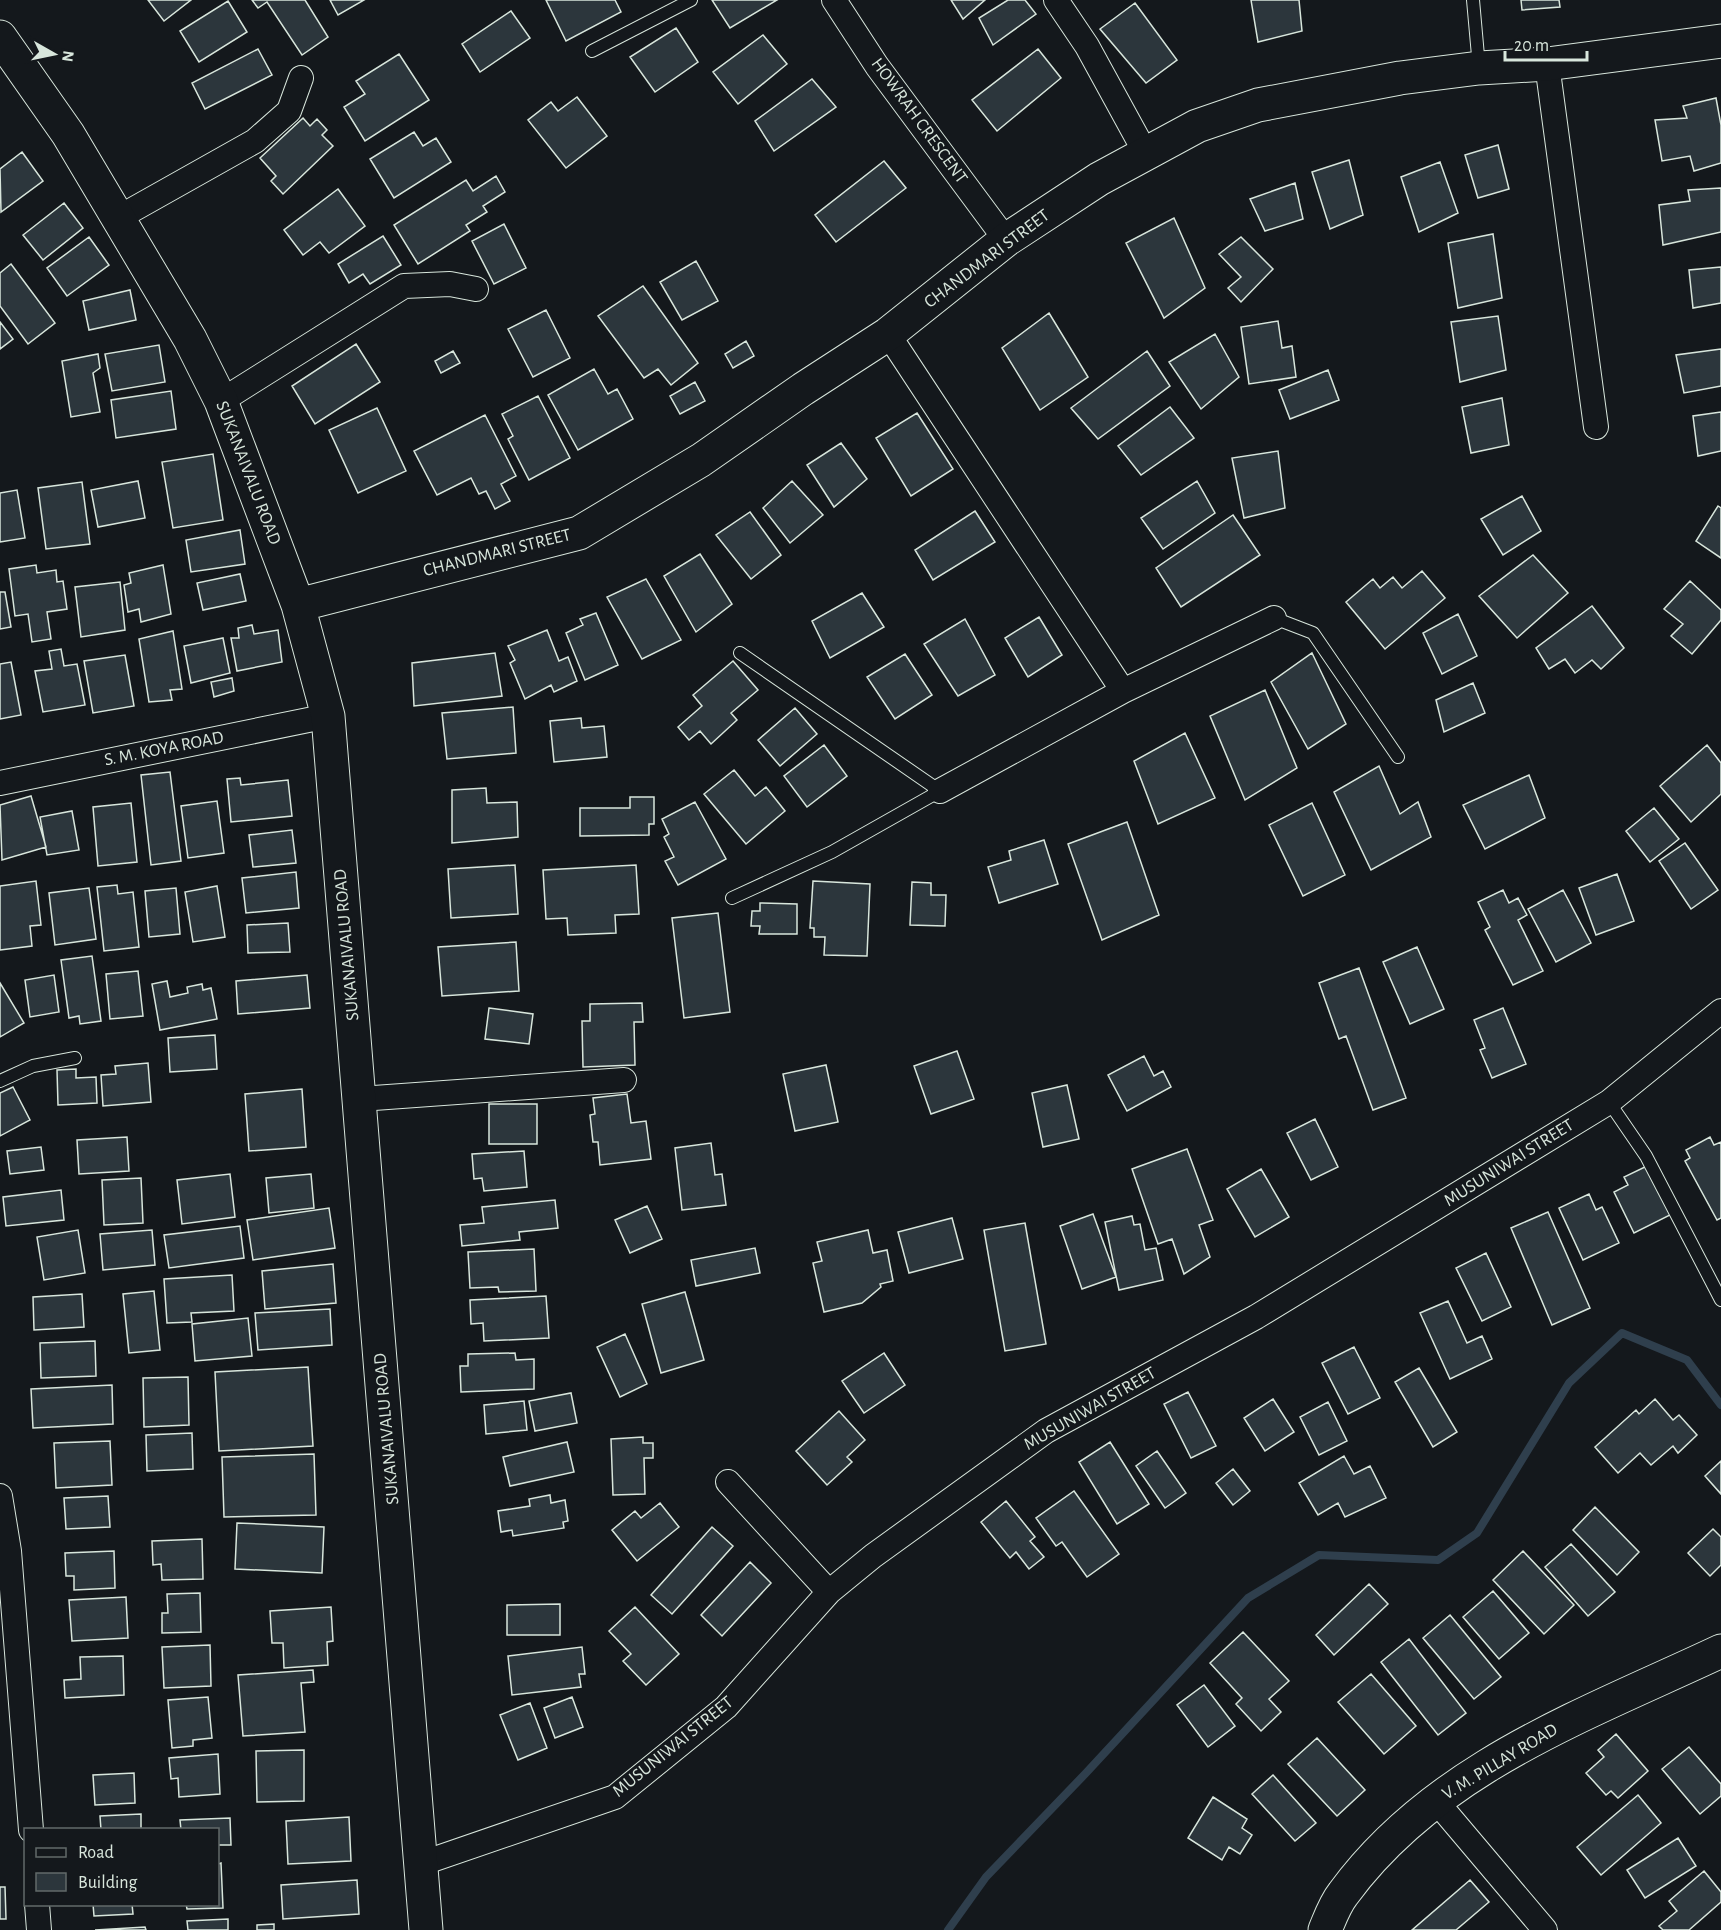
<svg xmlns="http://www.w3.org/2000/svg" width="1721" height="1930" font-family="'Alegreya Sans',sans-serif">
<style>
.lines{fill:none;stroke-linecap:round;stroke-linejoin:round}
.stream{stroke:#2f3f4d;stroke-width:8}
.building{fill:#2c363c;stroke:#d8e6dc;stroke-width:1.5}
.lane-casing{stroke:#d8e6dc;stroke-width:14}
.street-casing{stroke:#d8e6dc;stroke-width:26}
.secondary-casing{stroke:#d8e6dc;stroke-width:35}
.lane{stroke:#14181c;stroke-width:12}
.street{stroke:#14181c;stroke-width:24}
.secondary{stroke:#14181c;stroke-width:33}
.labels{text-anchor:middle;dominant-baseline:central;stroke-width:4.5;stroke-linejoin:round;paint-order:stroke}
.street-label{font-size:18px;fill:#d8e6dc;stroke:#14181c}
</style>
<rect width="100%" height="100%" fill="#14181c"/>
<g class="lines">
<path class="stream" d="M948,1930l38,-53 100,-104 162,-175 71,-43 119,5 39,-27 92,-150 53,-50 65,27 34,45"/>
</g>
<path class="building" d="M148,0h43l-27,21z
M252,0h53l23,37 -26,18 -35,-53 -9,6z
M330,0h34l-26,15z
M546,0h69l6,12 -55,29z
M712,0h65l-47,28z
M951,0h34l-22,19z
M1008,0h17l11,14 -43,31 -14,-27z
M1251,0h48l3,31 -44,11z
M1521,0h38l1,7 -38,3z
M228,1l19,31 -48,30 -19,-31z
M1135,3l42,57 -31,23 -46,-54z
M511,11l19,27 -50,34 -18,-28z
M676,28l22,34 -43,30 -25,-35z
M763,35l24,29 -49,40 -25,-32z
M258,49l14,26 -67,34 -13,-26z
M1038,49l23,29 -64,53 -25,-31z
M399,54l30,46 -64,41 -21,-34 21,-13 -9,-13z
M812,79l24,28 -62,44 -19,-30z
M577,97l30,39 -41,32 -38,-48 23,-18 7,9z
M1716,98l5,27v38l-27,8 -4,-15 -28,5 -7,-41 32,-2 -4,-12z
M303,118l7,8 7,-7 10,11 -5,5 11,11 -50,48 -12,-13 5,-5 -16,-18z
M414,132l9,14 13,-8 15,24 -57,36 -24,-39z
M1498,145l11,44 -31,9 -13,-43z
M22,152l21,29 -42,31 -1,-43z
M1349,160l14,55 -33,14 -18,-57z
M884,161l22,27 -70,54 -21,-27z
M1440,162l18,51 -39,19 -18,-55z
M496,176l9,16 -22,14 4,6 -21,13 4,6 -52,33 -24,-39 72,-45 7,11z
M1295,183l8,36 -38,12 -15,-32z
M1721,188v44l-58,13 -4,-40 31,-4 -2,-11z
M338,189l27,37 -36,27 -9,-11 -17,13 -19,-25z
M64,203l19,25 -40,32 -20,-25z
M1174,218l31,70 -41,30 -38,-75z
M504,224l22,44 -32,16 -22,-43z
M1493,234l9,64 -44,10 -10,-65z
M383,236l18,29 -31,19 -7,-10 -14,9 -11,-19z
M89,237l20,28 -42,31 -20,-28z
M1241,237l32,32 -32,33 -13,-14 13,-11 -22,-23z
M696,261l22,40 -36,19 -22,-38z
M11,264l44,59 -27,21 -28,-38v-33z
M1721,267v36l-28,5 -4,-38z
M643,286l55,77 -27,22 -13,-16 -14,9 -46,-62z
M130,290l6,30 -47,10 -6,-29z
M546,310l24,48 -37,19 -25,-48z
M1049,313l39,64 -48,33 -38,-62z
M1498,316l8,54 -46,12 -9,-60z
M1278,321l4,27 10,-2 4,31 -47,7 -8,-57z
M0,322l13,17 -13,10z
M1215,334l24,43 -38,32 -32,-47z
M746,341l8,15 -21,12 -8,-14z
M356,344l24,38 -65,42 -23,-38z
M159,345l6,37 -53,9 -7,-37z
M1721,349v37l-37,7 -8,-38z
M453,351l7,12 -19,10 -6,-12z
M1147,351l23,35 -72,53 -27,-31z
M98,354l2,14 -7,5 7,39 -29,5 -9,-56z
M594,369l14,25 9,-5 16,30 -55,31 -30,-55z
M1328,370l11,30 -49,19 -11,-29z
M695,382l10,19 -25,13 -10,-18z
M171,391l5,38 -60,9 -5,-38z
M538,396l32,62 -41,22 -21,-41 5,-3 -11,-22z
M1502,398l7,47 -38,8 -9,-46z
M1170,407l24,31 -53,37 -23,-29z
M377,408l29,63 -48,22 -29,-63z
M1721,412v39l-23,5 -5,-40z
M917,413l36,56 -42,27 -35,-58z
M485,415l31,61 -15,8 9,17 -15,8 -9,-18 -7,3 -8,-16 -34,17 -23,-44z
M841,443l26,36 -33,28 -27,-42z
M1278,451l7,57 -41,10 -12,-60z
M213,454l10,66 -50,8 -11,-66z
M138,481l7,37 -47,9 -7,-37z
M792,481l31,34 -33,28 -27,-35z
M1197,481l18,32 -52,36 -22,-31z
M82,482l8,62 -44,5 -8,-61z
M17,490l8,48 -25,4v-49z
M1522,496l19,35 -38,24 -22,-36z
M1718,506l3,2v50l-25,-17z
M975,511l20,31 -62,38 -18,-30z
M750,512l31,43 -30,24 -35,-44z
M1233,515l27,40 -79,52 -25,-39z
M240,530l5,34 -54,8 -5,-32z
M700,554l32,50 -36,28 -32,-56z
M1533,555l35,38 -51,45 -38,-42z
M36,565l1,8 19,-3 1,12 6,-1 4,28 -20,3 4,27 -19,3 -4,-28 -13,2 -6,-47z
M163,565l8,49 -30,8 -2,-13 -11,3 -4,-27 7,-2 -2,-10z
M1422,571l23,27 -60,51 -39,-47 27,-23 7,9 13,-11 9,11z
M240,574l6,27 -43,9 -6,-27z
M646,579l35,61 -39,19 -35,-62z
M1690,581l31,29v10l-29,34 -21,-18 12,-12 -19,-15z
M120,582l5,48 -44,7 -6,-50z
M0,592h5l6,35 -11,2z
M862,593l22,34 -54,31 -18,-37z
M1592,606l32,42 -23,21 -9,-9 -17,13 -10,-14 -16,10 -13,-21z
M596,613l22,52 -33,15 -19,-47 17,-8 -3,-6z
M1458,614l19,42 -35,18 -19,-41z
M1039,617l23,38 -34,22 -23,-39z
M965,619l30,56 -37,21 -34,-52z
M252,625l2,9 24,-4 4,32 -45,9 -6,-33h8l-1,-10z
M547,630l12,31 9,-4 9,24 -23,11 -3,-7 -26,14 -15,-36 5,-3 -7,-14z
M173,631l9,58 -12,1 2,10 -23,2 -10,-63z
M223,638l7,35 -39,10 -7,-37z
M61,649l3,17 13,-2 8,41 -42,7 -8,-41 17,-2 -3,-18z
M495,653l7,43 -88,10 -2,-43z
M1312,653l34,71 -38,25 -37,-67z
M905,654l27,41 -37,24 -28,-42z
M125,655l9,51 -41,7 -9,-52z
M733,661l25,29 -27,23 6,7 -26,24 -11,-13 -11,9 -11,-13 24,-21 -9,-11z
M11,662l10,53 -21,4v-55z
M232,678l2,13 -20,6 -3,-15z
M1473,683l12,30 -41,19 -8,-32z
M1265,690l32,78 -52,32 -35,-84z
M513,707l3,46 -69,6 -5,-46z
M795,708l22,26 -37,32 -22,-26z
M581,718l1,10 22,-2 3,31 -53,5 -4,-41z
M1185,733l30,65 -57,26 -24,-63z
M824,745l23,31 -40,31 -23,-31z
M1707,745l14,18v31l-30,28 -31,-36z
M1379,766l21,48 18,-12 13,35 -60,33 -37,-78z
M734,770l21,26 11,-9 19,24 -39,33 -42,-50z
M170,772l11,89 -30,4 -10,-90z
M1529,775l16,43 -60,31 -22,-44z
M240,778l1,7 47,-5 4,36 -61,6 -4,-43z
M486,788l1,15 30,-1 1,35 -66,6v-53z
M31,796l15,51 -44,13 -2,-55z
M630,797h24v27h-5v11l-69,1v-28h50z
M217,801l7,52 -36,5 -7,-52z
M695,802l31,57 -48,26 -13,-24 9,-4 -10,-20 5,-3 -7,-15z
M131,803l6,59 -39,4 -5,-59z
M1312,803l33,72 -42,21 -34,-71z
M1654,808l25,31 -29,23 -24,-31z
M72,811l7,39 -32,5 -7,-38z
M1127,822l32,93 -57,25 -34,-96z
M292,830l4,33 -43,4 -4,-32z
M1044,840l14,44 -59,19 -11,-36 23,-7 -2,-9z
M1685,843l33,47 -27,19 -32,-48z
M515,865l3,49 -67,4 -3,-49z
M636,865l3,49 -24,1 1,18 -48,2 -1,-17 -21,1 -3,-49z
M296,872l3,36 -53,5 -4,-35z
M1617,874l17,47 -38,14 -17,-47z
M36,881l5,44 -11,1 2,20 -32,4v-64z
M813,881l57,3 -3,72 -43,-1 1,-18h-11v-9h-4z
M912,882l19,1v12h15l-1,31 -35,-1z
M117,885l1,9 15,-2 6,55 -35,4 -7,-64z
M217,886l8,51 -32,5 -8,-50z
M89,888l7,51 -41,6 -6,-52z
M176,888l4,46 -31,3 -4,-46z
M1503,890l6,13 9,-5 9,17 -9,5 25,51 -30,14 -28,-55 5,-3 -12,-25z
M1563,890l28,53 -35,19 -28,-53z
M760,903l37,1v30h-38l1,-8h-9l1,-15h8z
M718,913l12,99 -46,6 -12,-100z
M288,923l2,29 -42,1 -1,-28z
M516,942l3,49 -77,5 -4,-49z
M1417,947l27,62 -34,15 -27,-62z
M92,956l9,65 -21,3 -1,-8 -10,2 -8,-58z
M1359,968l47,130 -33,12 -27,-74 -7,3 -20,-56z
M138,971l5,45 -33,3 -4,-45z
M54,975l5,37 -29,5 -5,-37z
M307,975l3,33 -72,6 -2,-33z
M167,981l3,16 18,-4 -1,-6 15,-3 1,6 8,-2 6,31 -57,11 -8,-46z
M0,983l24,40 -24,14z
M642,1003l1,19h-9l1,43 -52,2 -1,-46h8v-17z
M489,1008l44,6 -4,30 -44,-5z
M1503,1008l23,56 -34,14 -12,-28 5,-2 -11,-28z
M215,1035l2,34 -47,3 -2,-34z
M957,1051l17,48 -43,15 -17,-48z
M1144,1056l10,20 9,-5 8,16 -44,24 -19,-36z
M148,1063l3,39 -48,4 -2,-31 15,-1 -1,-8z
M826,1065l12,57 -43,9 -12,-57z
M76,1069v9l20,-1 1,26 -39,2 -1,-35z
M1067,1085l12,54 -36,8 -11,-54z
M13,1087l17,33 -30,16v-43z
M302,1089l4,58 -57,4 -4,-57z
M627,1094l4,29 15,-2 5,38 -51,6 -2,-23h-5l-3,-27 5,-1 -2,-16z
M489,1104h48v40h-48z
M1315,1119l23,48 -27,13 -24,-47z
M127,1137l2,34 -50,3 -2,-34z
M1710,1137l4,8 7,-3v76l-4,2 -32,-59 5,-3 -4,-8z
M711,1143l4,32 7,-1 4,31 -44,5 -7,-62z
M41,1147l3,23 -34,4 -3,-23z
M1187,1149l26,71 -14,5 11,32 -26,17 -12,-35 -14,5 -26,-75z
M524,1151l3,36 -43,4 -2,-13 -8,1 -2,-25z
M1649,1165l23,49 -38,19 -20,-41 14,-7 -4,-8z
M1261,1169l28,48 -34,20 -28,-48z
M230,1174l5,43 -53,7 -5,-44z
M311,1174l3,34 -45,5 -3,-35z
M141,1178l2,45 -39,2 -2,-45z
M61,1190l3,30 -58,6 -3,-29z
M1589,1194l7,16 6,-3 17,36 -36,17 -24,-52z
M555,1200l3,28 -39,4 1,8 -58,6 -2,-21 24,-2 -2,-16z
M647,1206l15,33 -32,14 -15,-33z
M329,1208l6,40 -82,12 -6,-40z
M1548,1212l42,96 -38,17 -41,-97z
M1093,1214l23,63 -34,12 -22,-63z
M1132,1216l2,9 6,-1 5,26 11,-2 7,32 -44,10 -14,-68z
M952,1218l11,41 -54,14 -11,-41z
M1025,1223l21,121 -41,7 -21,-121z
M240,1226l4,32 -75,10 -5,-33z
M78,1230l7,43 -41,7 -7,-43z
M152,1230l3,35 -52,5 -3,-36z
M868,1230l5,23 14,-3 6,31 -13,3 1,3 -19,16 -38,9 -11,-49 9,-2 -5,-19z
M755,1248l5,25 -64,13 -5,-26z
M534,1249l2,42 -37,1 -1,-5 -28,1 -2,-36z
M1486,1253l25,54 -29,14 -26,-53z
M333,1264l3,39 -71,6 -3,-38z
M232,1275l2,36 -43,2 1,9 -25,1 -3,-44z
M154,1291l6,59 -31,3 -6,-59z
M685,1292l19,68 -43,13 -19,-69z
M82,1294l2,33 -50,3 -1,-33z
M546,1296l3,42 -65,3 -1,-18 -12,1 -1,-24z
M1448,1301l19,42 15,-7 10,23 -42,20 -30,-66z
M330,1309l2,36 -74,5 -3,-37z
M248,1318l4,38 -57,5 -3,-37z
M625,1334l22,50 -27,13 -23,-50z
M95,1341l1,35 -55,2 -1,-35z
M1354,1347l26,51 -32,16 -26,-51z
M515,1353l1,7 18,-1v30l-73,3 -1,-26h8v-12z
M884,1353l21,32 -41,28 -22,-32z
M308,1367l5,79 -94,5 -4,-79z
M1419,1368l38,64 -24,15 -38,-65z
M188,1377l1,48 -45,2 -1,-49z
M112,1385l1,39 -80,4 -2,-39z
M1188,1392l28,54 -25,12 -27,-54z
M571,1393l6,30 -42,8 -6,-30z
M1273,1399l21,33 -29,19 -21,-33z
M1655,1399l18,21 6,-5 18,20 -19,18 -5,-7 -22,19 -11,-12 -22,20 -23,-26 41,-37 3,4z
M524,1401l3,29 -41,4 -2,-29z
M1328,1402l19,39 -28,14 -19,-38z
M839,1411l26,29 -18,17 5,5 -25,23 -31,-34z
M192,1433l1,36 -46,2 -1,-36z
M643,1437v6h10v15h-9l1,36 -32,1 -2,-56z
M110,1441l2,44 -56,3 -2,-45z
M567,1442l7,30 -64,14 -7,-29z
M1110,1442l39,62 -32,20 -38,-62z
M1157,1451l29,42 -21,15 -29,-42z
M314,1454l2,61 -92,2 -2,-60z
M1344,1456l10,18 16,-8 16,32 -41,19 -7,-14 -20,12 -19,-32z
M1721,1461v33l-16,-18z
M1233,1469l17,22 -17,14 -17,-22z
M1074,1491l45,63 -32,23 -25,-35 -6,4 -20,-28z
M550,1495l1,8 14,-3 3,21 -5,1 1,6 -51,8 -1,-6 -11,2 -3,-21 32,-5 -1,-7z
M108,1496l2,31 -44,2 -2,-31z
M1006,1501l29,36 -5,4 14,16 -15,12 -13,-17 -6,6 -29,-36z
M660,1503l19,24 -42,34 -25,-31 23,-19 6,7z
M1595,1507l44,45 -22,23 -44,-45z
M237,1523l87,4 -2,46 -87,-4z
M712,1527l21,19 -61,68 -21,-19z
M1713,1529l8,8v28l-11,11 -22,-23z
M202,1539l1,40 -41,1 -1,-16 -8,1 -1,-24z
M1571,1544l44,48 -27,24 -43,-49z
M114,1551l1,37 -41,2v-14h-8l-1,-23z
M1523,1551l51,54 -30,29 -51,-54z
M750,1562l21,21 -49,53 -21,-21z
M1369,1584l19,20 -54,51 -18,-20z
M1493,1591l36,42 -30,26 -36,-42z
M200,1593l1,39 -39,1v-20h6l-1,-19z
M126,1597l2,41 -56,3 -3,-41z
M560,1604v31h-53v-30z
M331,1607l2,34 -6,1 1,23 -44,3 -1,-25h-11l-2,-32z
M635,1607l44,47 -33,31 -23,-24 8,-7 -22,-23z
M1450,1615l51,62 -27,22 -51,-61z
M1243,1632l46,49 -20,18 12,13 -20,19 -25,-27 6,-6 -32,-35z
M1409,1639l57,74 -28,22 -57,-73z
M210,1645l1,41 -47,2 -2,-41z
M582,1647l3,27h-6l2,13 -69,8 -4,-39z
M123,1656l1,39 -59,3 -1,-18 17,-1 -1,-22z
M313,1670l1,12 -13,1 4,49 -62,4 -5,-61z
M1371,1674l45,52 -32,28 -46,-52z
M1204,1685l31,41 -27,21 -31,-42z
M208,1697l4,41 -19,2v6l-21,2 -4,-48z
M572,1697l11,30 -28,11 -11,-30z
M530,1703l17,45 -29,12 -18,-45z
M1616,1734l32,37 -30,27 -7,-7 -5,4 -20,-22 18,-16 -6,-7z
M1317,1738l48,52 -28,26 -49,-52z
M1689,1747l32,37v12l-21,18 -38,-45z
M304,1750v51l-47,1 -1,-51z
M218,1754l2,40 -41,3 -1,-19 -7,1 -2,-21z
M134,1773l1,30 -40,2 -2,-30z
M1273,1775l43,48 -21,18 -43,-47z
M1638,1795l23,28 -60,52 -24,-28z
M1213,1797l34,22 -5,9 10,7 -12,19 -11,-7 -7,13 -34,-22z
M141,1814v16h-40l-1,-14z
M349,1817l2,44 -63,3 -2,-43z
M230,1818l1,27h-13v-15h-37l-1,-10z
M1678,1838l18,28 -51,32 -18,-28z
M221,1863l2,45 -36,1 -1,-5h32v-40z
M1704,1871l17,21v10l-32,28h-26l-4,-4 18,-15 -8,-10z
M357,1880l2,34 -76,5 -2,-34z
M1470,1880l19,22 -33,28h-44z
M0,1887h5l1,32h-6z
M93,1904h39l1,10 -39,2z
M228,1919v11h-40l-1,-9z
M274,1924v6h-17v-5z
M145,1927l1,3h-51z"/>
<g class="lines">
<g class="lane-casing">
<path id="lane" d="M1473,0l6,67
M592,51l99,-51
M1274,618l39,15 85,124
M732,898l100,-46 108,-61 -200,-138
M0,1081l33,-15 42,-8
M1609,1102l37,54 75,144"/>
</g>
<g class="street-casing">
<path id="street" d="M834,0l43,66 129,174
M1056,0l31,46 58,106
M1547,64l49,363
M118,218l137,-77 34,-30 12,-33
M888,334l235,357
M221,401l183,-115 46,-2 26,5
M0,783l328,-67
M940,791l183,-100 151,-73
M360,1099l264,-19
M728,1482l101,110
M0,1496l9,55 22,279
M1436,1801l109,129
M423,1863l192,-66 111,-90 103,-115 44,-36 173,-125 210,-114 353,-215 112,-91
M37,1904l2,26"/>
</g>
<g class="secondary-casing">
<path id="secondary" d="M0,37l68,97 122,205 31,62 77,204 30,111 98,1214
M298,605l281,-72 122,-73 102,-71 85,-55 118,-94 93,-61 98,-53 61,-21 142,-27 79,-10 68,-4 174,-23
M1325,1930c5,-12 10,-26 18,-36 92,-126 242,-179 378,-243"/>
</g>
<use href="#lane" class="lane"/>
<use href="#street" class="street"/>
<use href="#secondary" class="secondary"/>
</g>
<g class="labels">
<g class="street-label">
<text transform="translate(919 121) rotate(54)">HOWRAH CRESCENT</text>
<text transform="translate(987 259) rotate(-37)">CHANDMARI STREET</text>
<text transform="translate(248 473) rotate(69)">SUKANAIVALU ROAD</text>
<text transform="translate(497 553) rotate(-14)">CHANDMARI STREET</text>
<text transform="translate(164 749) rotate(-11)">S. M. KOYA ROAD</text>
<text transform="translate(347 945) rotate(-95)">SUKANAIVALU ROAD</text>
<text transform="translate(1509 1163) rotate(-32)">MUSUNIWAI STREET</text>
<text transform="translate(1090 1409) rotate(-30)">MUSUNIWAI STREET</text>
<text transform="translate(387 1429) rotate(-95)">SUKANAIVALU ROAD</text>
<text transform="translate(673 1747) rotate(-39)">MUSUNIWAI STREET</text>
<text transform="translate(1500 1762) rotate(-31)">V. M. PILLAY ROAD</text>
</g>
</g>
<rect x="24" y="1828" width="195" height="78" fill="#14181c" stroke="#626a69" stroke-width="1.5"/>
<rect x="36" y="1848" width="30" height="9" fill="#14181c" stroke="#626a69" stroke-width="1.5"/>
<text x="78" y="1858" font-size="18" fill="#d8e6dc">Road</text>
<rect x="36" y="1873" width="30" height="18" fill="#2c363c" stroke="#626a69" stroke-width="1.5"/>
<text x="78" y="1888" font-size="18" fill="#d8e6dc">Building</text>
<g transform="translate(54 54) rotate(99)" stroke="#14181c" stroke-width="4.5" paint-order="stroke">
<path d="M0-4.5L10 22L0 15L-10 22Z" fill="#d8e6dc"/>
<text y="-9" font-size="16" font-weight="bold" text-anchor="middle" fill="#d8e6dc">N</text>
</g>
<path d="M1505 51v9h82v-9" fill="none" stroke="#d8e6dc" stroke-width="3"/>
<text x="1514" y="51" font-size="18" fill="#d8e6dc" stroke="#14181c" stroke-width="4.5" paint-order="stroke">20 m</text>
</svg>
